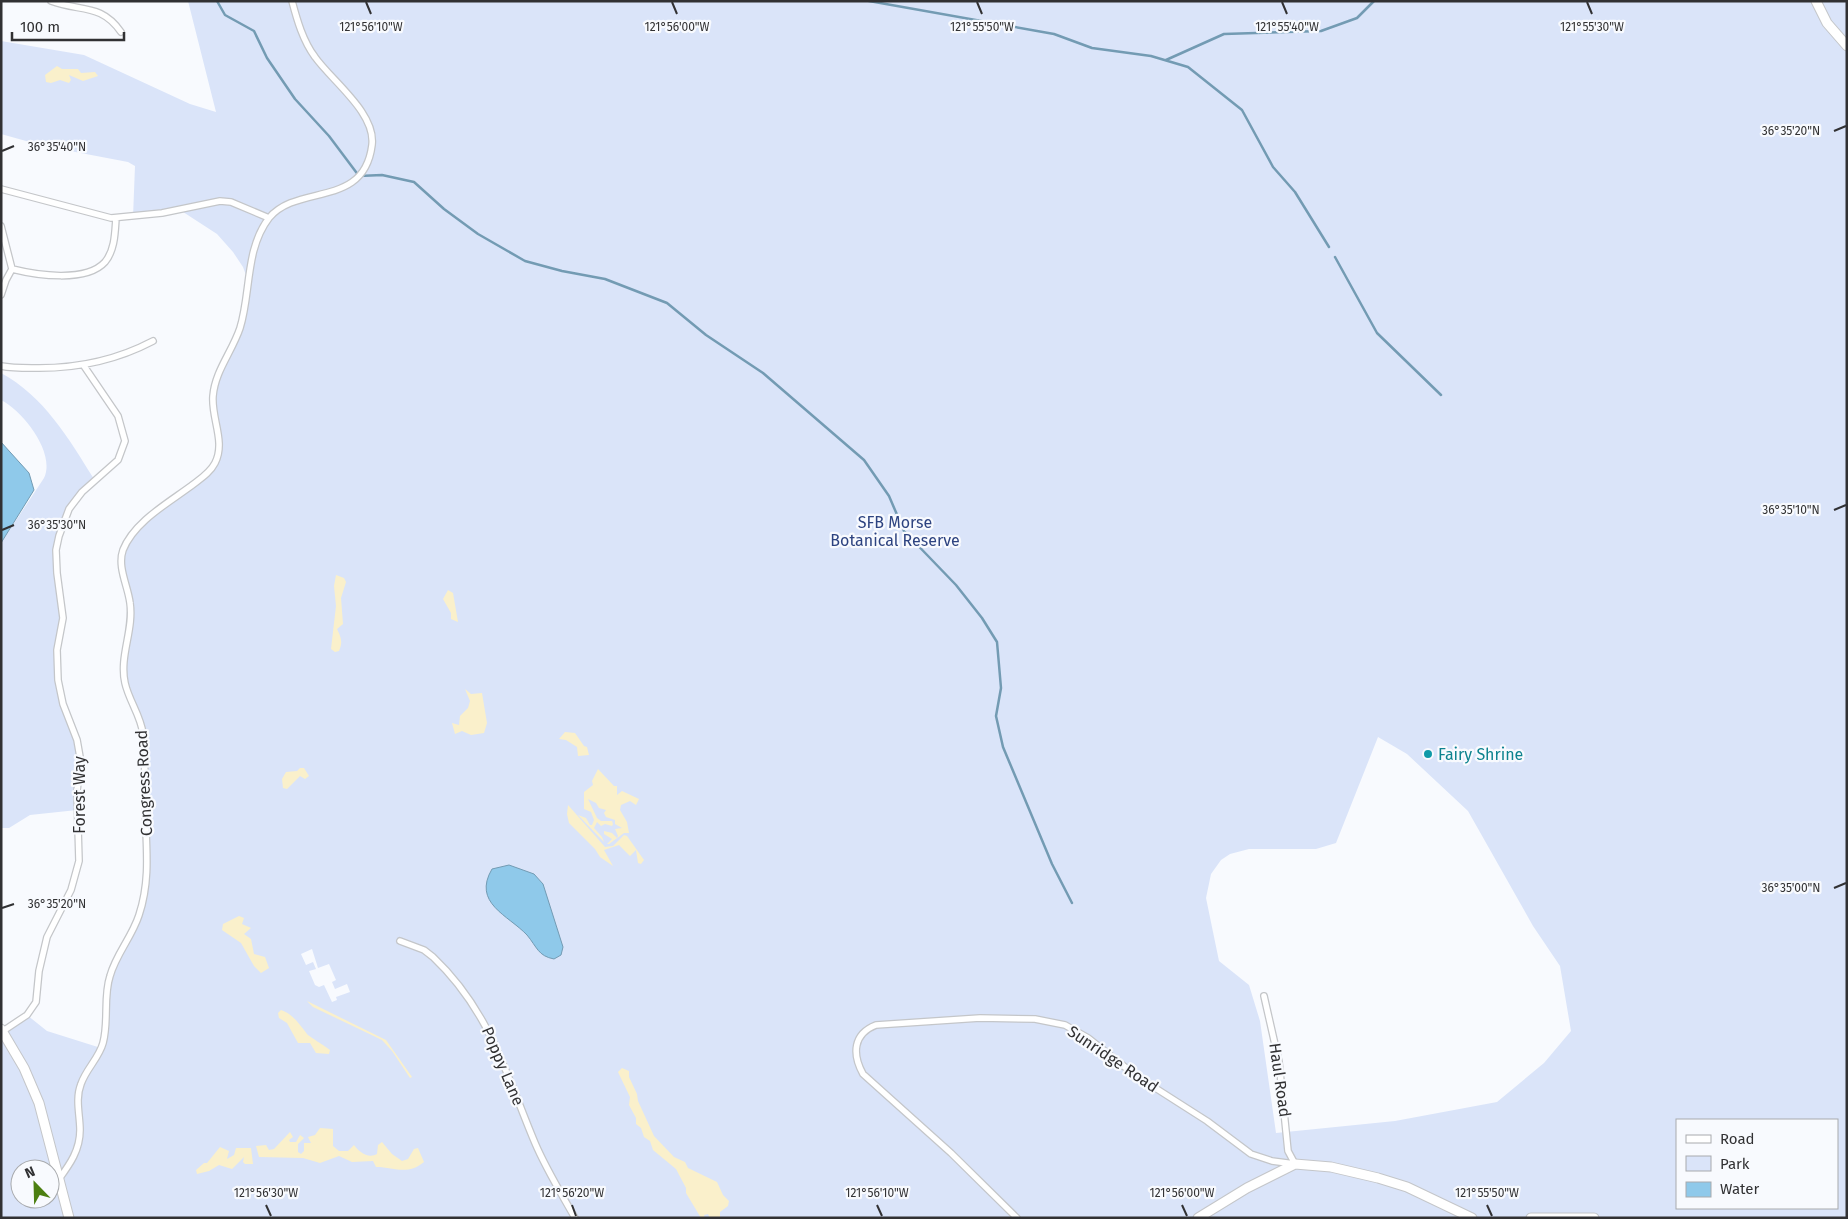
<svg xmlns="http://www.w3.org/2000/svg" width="1848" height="1219" font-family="'Fira Sans',sans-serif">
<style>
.green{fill:#dae4f9;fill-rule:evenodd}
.sand{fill:#faf0cb}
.water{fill:#8fc9ea;stroke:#739bb3}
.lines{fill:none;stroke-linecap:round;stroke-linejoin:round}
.stream{stroke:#739bb3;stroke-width:2.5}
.street-casing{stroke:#c4c6c9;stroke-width:8}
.secondary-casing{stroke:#c4c6c9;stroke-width:11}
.primary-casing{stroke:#c4c6c9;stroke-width:11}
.street{stroke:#fff;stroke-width:5.5}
.secondary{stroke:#fff;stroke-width:9}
.primary{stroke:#fff;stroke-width:9}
.ticks{fill:none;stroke:#313133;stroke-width:2}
.culture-dot{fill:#0f9aa8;stroke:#f8fafe;stroke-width:2}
.labels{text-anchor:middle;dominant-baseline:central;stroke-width:4.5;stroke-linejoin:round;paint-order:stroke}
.park-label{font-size:16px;fill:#2d4380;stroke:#f8fafe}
.culture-label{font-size:16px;fill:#0d838f;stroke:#f8fafe;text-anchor:start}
.street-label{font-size:16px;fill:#313133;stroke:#f8fafe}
.ticks-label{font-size:12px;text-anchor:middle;fill:#313133;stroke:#f8fafe;stroke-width:4.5;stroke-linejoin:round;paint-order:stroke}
</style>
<rect width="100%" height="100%" fill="#f8fafe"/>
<path class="green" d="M188,1h1659v1217h-1846v-189l26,-14 20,16 54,17 6,-62 24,-53 15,-44 -3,-154 -18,-53 5,-61 -7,-50 1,-23 18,-23 61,-48 15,-23 -5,-59 24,-59 12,-53 -6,-16 -10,-15 -16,-18 -37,-24 -47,7 2,-51 -7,-4 -84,-16 -43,-12v-93l83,14 106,49 26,8zM1378,737l29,17 61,57 65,115 27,40 11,65 -27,32 -47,39 -102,19 -119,12 -16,-112 -11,-36 -30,-24 -13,-63 5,-24 10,-14 9,-6 19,-5h67l20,-6zM312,949l6,19 11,-4 7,16 -4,2 3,7 12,-5 3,8 -14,5 1,3 -5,2 -8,-17 -5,2 -4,-2 -6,-14 7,-2 -3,-7 -7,3 -5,-11zM1677,1120h160v88h-160zM20,1169h30v30h-30z
M1,373c43,23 68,66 93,106l-19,21 -19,50 5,47 -3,83 21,69 -2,61 -47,5 -21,13h-8v-285l43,-65c12,-25 -21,-67 -43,-78z"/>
<path class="sand" d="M57,66l5,3h16l3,4 14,-1 3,4 -15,5 -14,-6 2,5 -2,3 -9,-3 -9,3 -5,-1 -1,-7z
M336,575l8,3 2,4 -5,16 2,26 -6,5c4,8 6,13 2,22l-4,1 -4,-3 5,-43 -2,-20z
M448,590l5,3 5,29 -7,-3v-6l-8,-14z
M465,689l6,5 11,-1 5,30 -3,10 -13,2 -9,-4 -7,3 -3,-11 7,2 1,-9 8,-8 2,-7z
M565,732l10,1 9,13 3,1 2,8 -11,1 -1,-9 -11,-7 -7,-1z
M300,768h4l5,8 -4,3 -5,-3 -13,13 -4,-1 -1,-9 4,-7 11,-1z
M598,769l16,17h3v9l5,-4 17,8 -3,6 -6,-4 -9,4 -1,5 7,12 2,11h-5l-15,11h-2l5,-5 -8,-5v-3l8,2 5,5 1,-2 -3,-7 7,-1 -7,-4v-4l-9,-3 -2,-4 2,-3 -7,-2 -3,-5 -8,-4 9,19 4,3h11l1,3 -1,2 -7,-2 -4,2 -4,-4 -3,6 8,9 2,5 -26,-27 8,3 4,7h2l2,-5 -3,-8 -7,-3v-17l9,-7 -1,-4z
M568,805l37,42 8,-1 11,-11 3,1 17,24 -3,4 -3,-1 -2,-13 -6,6 -11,-11 -15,5 9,16 -13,-9 -5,-8 -26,-26 -2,-9z
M239,916l5,2 -2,6 9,4 -7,6 7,5 3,15 11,3 4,11 -8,5 -7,-7 -13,-23 -19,-13 1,-6z
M307,1001l79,39 26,37 -2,1 -18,-27 -10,-11 -69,-33z
M281,1010c12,4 19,15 26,24 3,3 18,12 23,16l-1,4 -13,-1 -6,-10h-12l-11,-20 -8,-5 -1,-5z
M622,1068l7,3v6l8,17 1,7 16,35 20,21 11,5 3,6 29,14 6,13 6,6 -1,5 -8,6v6h-10l-2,-4 -4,1 1,3h-4l-15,-25v-5l-10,-19 -23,-19 -3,-9 -6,-4 -3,-9 -5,-4v-6l-7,-13 1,-8 -12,-25z
M320,1128l13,1v17l6,5h9l6,-6c5,7 14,14 23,9l1,-9 4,-3 10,12 10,7 6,-2 6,-10 4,-1 6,14c-17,14 -29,5 -48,5l-3,-6 -21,1 -13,-6 -19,7 -17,-5 -44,-1 -3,-11 10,-1 3,5 5,-1 16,-17 3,5 -4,3 1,2h6l4,-7 4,3 -6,6v8l3,2 3,-3v-8h7l-3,-6 7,-2z
M220,1147l9,4 -2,8 7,-4 2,-7h15l2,16h-8l-2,-2 1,-5 -12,12 -13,-4 -10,6 -12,3 -1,-4 8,-7h3z"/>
<path class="water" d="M1,442l28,31 5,17 -33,53z
M509,865l25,9 9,10 20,63 -2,8 -7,4c-16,-3 -17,-12 -27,-24 -19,-20 -55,-32 -35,-66z"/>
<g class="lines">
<path class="stream" d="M217,1l8,14 29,16 13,27 28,41 34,37 30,40 23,-1 32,7 30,27 34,25 47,27 37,10 43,8 62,24 39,32 57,38 101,87 25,36 15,35 52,54 26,33 15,24 4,46 -5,28 7,31 49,117 20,39
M869,1l185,33 38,14 59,8 37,11 54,43 31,57 22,25 34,55
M1166,60l58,-26 97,-3 36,-13 17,-17
M1335,257l42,76 64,62"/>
<g class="street-casing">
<path id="street" d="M51,1c29,11 50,2 70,31
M1,189l110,29 51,-5 58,-12 11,1 38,16
M1,226l11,43 -6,11 -5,15
M12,269c24,6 74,14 93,-7 10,-12 10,-30 11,-44
M1,366c10,2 21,2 31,2 43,1 83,-7 121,-27
M400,941l24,9 9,7c57,54 73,117 102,186 11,26 26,50 40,75
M1264,996l15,66 9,89 7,13
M3,1031l24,-16 9,-13 3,-31 8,-34 24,-47 8,-29 -2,-68 3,-36 -3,-17 -14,-36 -5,-24 -1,-30 6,-32 -6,-45 -1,-23 3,-14 10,-27 13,-17 36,-32 7,-19 -7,-25 -34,-50
M59,1179c11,-15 21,-29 21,-49 0,-15 -5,-31 1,-46 5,-15 18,-26 22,-41 6,-22 0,-46 7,-67 6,-22 22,-39 29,-61 12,-36 7,-70 6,-107 -1,-24 1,-49 -2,-74 -2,-18 -14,-33 -18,-51 -6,-27 9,-53 5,-80 -2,-17 -13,-36 -7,-53 11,-28 45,-47 68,-64 9,-7 19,-13 24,-23 11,-21 -4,-45 -2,-67 2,-25 19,-44 27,-68 11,-35 5,-79 29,-110 29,-35 95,-9 103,-73 4,-32 -40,-64 -57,-88 -12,-16 -18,-37 -23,-56
M1017,1218l-66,-65 -88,-79c-11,-20 -10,-40 13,-49l104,-7 55,1 30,6 23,13 47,37 72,46 44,33 21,7 23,3"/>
</g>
<g class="secondary-casing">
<path id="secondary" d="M1,1029l23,39 15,35 30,115
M1198,1218l49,-30 48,-24 36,3 47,11 29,9 65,31
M1531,1218h63"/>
</g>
<g class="primary-casing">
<path id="primary" d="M1816,1l11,22 20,23"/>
</g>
<use href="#street" class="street"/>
<use href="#secondary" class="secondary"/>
<use href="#primary" class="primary"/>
</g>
<path class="ticks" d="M366,2l5,12M672,2l5,12M977,2l5,12M1282,2l5,12M1587,2l5,12M1834,131l12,-5M2,151l12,-5M1834,510l12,-5M2,530l12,-5M1834,888l12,-5M2,908l12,-4M266,1205l5,11M572,1205l4,11M877,1205l5,11M1182,1205l5,11M1487,1205l5,11"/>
<circle class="culture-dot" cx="1428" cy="754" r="5"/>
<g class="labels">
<g class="park-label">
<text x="895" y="522">SFB Morse<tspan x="895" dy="18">Botanical Reserve</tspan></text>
</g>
<g class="culture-label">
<text x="1438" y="754">Fairy Shrine</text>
</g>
<g class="street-label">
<text transform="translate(144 783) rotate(-93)">Congress Road</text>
<text transform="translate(79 795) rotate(-90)">Forest Way</text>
<text transform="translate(1113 1059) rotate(34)">Sunridge Road</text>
<text transform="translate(503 1066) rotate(67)">Poppy Lane</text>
<text transform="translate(1280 1080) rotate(82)">Haul Road</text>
</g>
</g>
<g class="ticks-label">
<text x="371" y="31">121°56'10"W</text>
<text x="677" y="31">121°56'00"W</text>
<text x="982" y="31">121°55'50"W</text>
<text x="1287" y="31">121°55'40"W</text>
<text x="1592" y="31">121°55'30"W</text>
<text x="1791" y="135">36°35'20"N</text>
<text x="57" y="151">36°35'40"N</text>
<text x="1791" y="514">36°35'10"N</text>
<text x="57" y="529">36°35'30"N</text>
<text x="1791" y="892">36°35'00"N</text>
<text x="57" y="908">36°35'20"N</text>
<text x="266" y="1197">121°56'30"W</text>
<text x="572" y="1197">121°56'20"W</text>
<text x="877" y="1197">121°56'10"W</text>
<text x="1182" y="1197">121°56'00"W</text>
<text x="1487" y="1197">121°55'50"W</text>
</g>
<rect width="1848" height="1219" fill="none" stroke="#313133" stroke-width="5"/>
<rect x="1676" y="1119" width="162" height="90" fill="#f8fafe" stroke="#a8aaad"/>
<rect x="1686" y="1135" width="25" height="8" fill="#ffffff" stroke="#a8aaad"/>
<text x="1720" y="1144" font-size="15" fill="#313133">Road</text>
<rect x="1686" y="1156" width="25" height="15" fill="#dae4f9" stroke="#a8aaad"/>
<text x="1720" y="1169" font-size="15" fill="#313133">Park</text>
<rect x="1686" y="1182" width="25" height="15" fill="#8fc9ea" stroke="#a8aaad"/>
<text x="1720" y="1194" font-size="15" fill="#313133">Water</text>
<g transform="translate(35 1184) rotate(337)"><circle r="24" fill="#f8fafe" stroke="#a8aaad"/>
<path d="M0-4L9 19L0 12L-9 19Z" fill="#4c7f11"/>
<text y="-8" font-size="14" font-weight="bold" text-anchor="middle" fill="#313133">N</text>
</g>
<path d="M12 32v8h112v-8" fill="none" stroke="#313133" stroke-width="2.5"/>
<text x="20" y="32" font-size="15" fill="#313133" stroke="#f8fafe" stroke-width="4" paint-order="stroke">100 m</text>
</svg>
